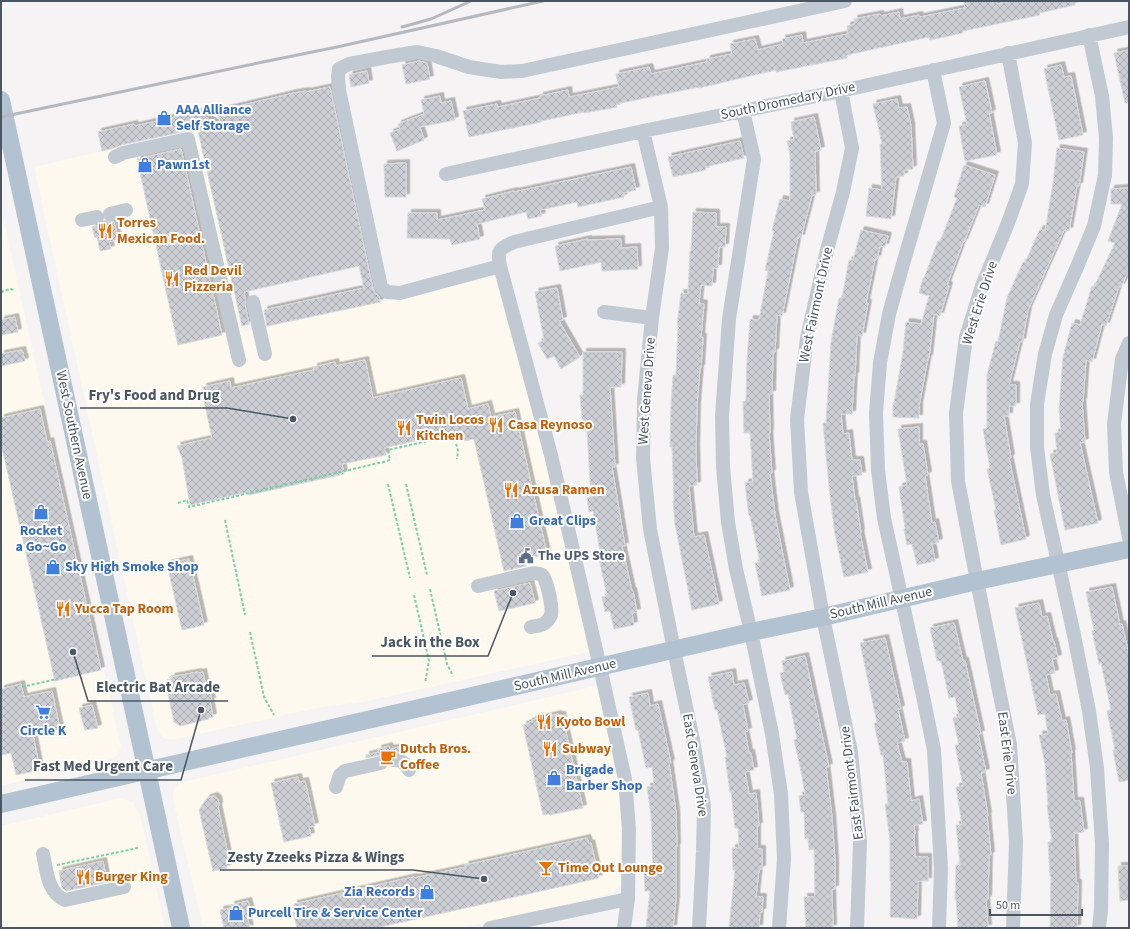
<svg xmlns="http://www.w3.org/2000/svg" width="1130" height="929" font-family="'Source Sans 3',sans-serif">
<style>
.commercial{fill:#fdf9ef}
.building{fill:url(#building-cross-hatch);stroke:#d7d9de;filter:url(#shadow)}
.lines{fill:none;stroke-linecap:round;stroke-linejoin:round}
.path{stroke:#7ad0a6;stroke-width:2;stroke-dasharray:3 2;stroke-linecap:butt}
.minor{stroke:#c1cad2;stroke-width:14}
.major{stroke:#b3c2d1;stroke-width:18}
.rail{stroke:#b5b8bd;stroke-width:3}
.labels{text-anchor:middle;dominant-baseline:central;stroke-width:4;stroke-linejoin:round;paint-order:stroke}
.street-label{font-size:14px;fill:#4a5661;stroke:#fff}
.shop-label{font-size:14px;font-weight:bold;fill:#366cbe;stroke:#fff;text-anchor:start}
.food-label{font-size:14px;font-weight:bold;fill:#c56008;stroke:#fff;text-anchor:start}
.service-label{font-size:14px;font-weight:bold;fill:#4e5e75;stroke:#fff;text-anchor:start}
.leader{fill:none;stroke:#4a5661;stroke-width:1.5}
.callout-dot{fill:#4a5661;stroke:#fff;stroke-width:1.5}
.callout-label{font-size:15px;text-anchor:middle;font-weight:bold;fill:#4a5661;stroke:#fff;stroke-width:4;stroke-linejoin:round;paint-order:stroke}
</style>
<defs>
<pattern id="building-cross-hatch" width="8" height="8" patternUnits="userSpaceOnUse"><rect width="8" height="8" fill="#cdcfd5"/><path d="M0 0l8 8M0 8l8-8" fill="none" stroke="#a8abb0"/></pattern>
<filter id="shadow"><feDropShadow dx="3.5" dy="-3.5" stdDeviation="0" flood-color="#0004"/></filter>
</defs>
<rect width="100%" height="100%" fill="#f5f3f3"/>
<path class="commercial" d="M198,131l46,201 254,-56 56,214 35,162 -226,50 -41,5 -145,32h-11l-4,-2 -2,-3 -3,-4 -123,-563 104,-24 1,1z
M1,208l120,539 -3,7 -3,3 -8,4 -106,25z
M600,685l19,101 3,45 1,25 -2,28 -8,9 -151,35h-259l-30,-129 1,-10 5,-6z
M121,798l12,5 7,12 25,113h-164v-102z"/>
<path class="building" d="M970,1h26l1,3 15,-3h63v4l-36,8 1,2 -77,16v2l-33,7 -1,-3 -82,18v3l-71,14v-2l-77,18v-1l-83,17 1,3 -33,6v-1l-43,9v1l-72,15 -6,-26 34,-7 1,3 42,-9v-2l28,-6 1,7 50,-10 -3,-13 33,-7 2,7 56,-12v-3l25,-5 -2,-10 25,-5 3,11 25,-6 -1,-5 20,-4 1,8 45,-9 -1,-8 8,-2 -1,-5 26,-5 1,2 18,-4 1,7 19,-4 1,2 45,-9 -1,-6z
M1129,50v53h-4l-11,-50z
M419,61l8,2 3,16 -24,5 -4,-19z
M1061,65l3,12 7,-1 12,59 -24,5 -15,-71z
M367,71l2,12 -18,4 -2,-12z
M985,81l7,32h-3l8,42 -32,6 -6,-35 8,-1 -8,-38z
M330,87l43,202 2,4 4,3 1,6 -113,24 -3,-16 100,-22 -5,-22 -115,26 1,6v6l4,20 -7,2 -44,-195 -5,1 -7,-1 -65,14 -7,3 -12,3 -4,-19 36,-8 1,2 62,-14 4,2 20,13 -3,-16 76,-18 12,-2v1z
M440,96l1,7 10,-2 4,19 -35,7 4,13 -27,11 -7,-18 10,-4 -2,-5 26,-10 -3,-14z
M897,99l2,9 8,-1 4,19 2,43 -9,1v6l-8,1 -5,42 -25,-3 3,-28 13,2 -2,-46h2l-9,-40z
M814,117l7,33 -6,1 1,44h-4l-11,43 -3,-1 -16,79 -5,-1 -2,37h-2l-1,42h-3l1,39h-1l3,40 -2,1 5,41 15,75 -28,6 -7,-33 5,-1 -10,-46h-1l-4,-33 8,-1 -3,-49h-6l-1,-32h3l1,-41 3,-41 9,1 9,-49 -3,-1 9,-39 -2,-1 8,-31 10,2v-47l-3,-13 7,-1 -3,-18z
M740,141l4,17 -39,9 1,3 -33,7 -5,-20z
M1057,148l27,4 -5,34h-2l-8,45 -5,-1 -36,80 -6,32 -2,-1 -11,44h7v21h-7v10h-5l7,42h-2l17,81 -25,6 -7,-35h2l-9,-41 3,-1 -7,-39 4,-1v-53l9,-34 2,1 9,-44 16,-36 2,1 15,-34 5,2 8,-48z
M181,149l41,186 -44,10 -41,-186z
M406,163v34h-21l-1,-33z
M964,165l31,10 -10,32 -6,-2 -15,37h-1l-16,43 2,1 -9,30 -6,-2 -5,44h-1l-9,48v12l-26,-1v-14h1l9,-51 3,-30 15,2 8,-28 -10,-3 4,-15h1l14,-37 2,1 17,-44 -3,-1z
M631,167l5,23 -13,3 1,4 -46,10 -1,-5 -37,8 2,6 -14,3 -2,-7 -49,12 3,15 -28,6 -2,-6 -43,-1 1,-25h29v7l48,-10 -3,-11 32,-8v1z
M1128,187h1v83l-8,17 -2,-1 -13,40 -4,-2 -10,38 -6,-2 -3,42h-1l3,40 -5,1 18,80 -33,7 -15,-76 7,-1 -2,-20 6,-1 -2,-23 4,-52 9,-34 8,2 12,-39 2,1 21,-44 -7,-2 14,-37h-11v-15l16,-1z
M693,212l23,1v14h10l-1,20h-6l-1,21h-5l-1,18 -11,-1 -2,18 5,1 -3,33h2l-2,31h-1l-3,37 -1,43 1,37 -8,1 5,51 10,-2 15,69 -27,6 -17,-86 -2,-23h1l-2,-54h-2l1,-42 2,-30h3l2,-50h-1l4,-32 7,1 2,-43h1z
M105,220l3,2h6l4,17 -9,3 2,7 -11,2 -3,-14 -2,1 -3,-11 10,-3z
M861,230l27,6 -3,11 -5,-1 -3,13h-2l-9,44h2l-6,33 -5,-1 -2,41 -1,-1 -2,39h-11l2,20 6,-1 3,27h8l2,15 -10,1 3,24h1l5,33h-1l8,39 -24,5 -9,-43 -5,-38 -7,-73h3l5,-81 8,-44h3l7,-38h4z
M588,239v1l33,-1v9l16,-1 1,22 -36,2 -1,-9 -41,9 -5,-25z
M557,288l6,32 -4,1 21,36 -19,12 -7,-13 -7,3 -9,-16 6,-3 -9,-48z
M15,317l3,15 -17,3v-15z
M22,350l3,11 -24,5v-12z
M583,352h39l-1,35h-11l5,80h-3l13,79h-3l10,45h1l4,21 -5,1 2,12 -20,4 -4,-18 -5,1 -3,-15 5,-1 -8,-38 2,-1 -8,-46 -4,1 -2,-14 5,-1 -2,-15 -3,-52 -4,1 -3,-36h3z
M365,360l8,38 88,-20 7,31 20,-5 3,13 24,-5 32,142 -22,5 1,7 -22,5 -30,-132 -10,2 -2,-11 -78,18 2,7 -44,9 2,10 -95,21 -1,-3 -58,13 -8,-47 -5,-12 35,-8 -8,-37 2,-1 -3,-13 27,-6 1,7 83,-18v-3l21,-5 1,4z
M40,409l7,33 3,-1 51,229 -46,11 -54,-238v-25z
M919,427v17h4l5,31 -3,1 7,47 3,-1 4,20 -7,2 3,17 -18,4 -5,-21 -5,1 -3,-16 1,-1 -6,-41 8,-2 -9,-56z
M189,559l15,66 -22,5 -15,-66z
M530,583l5,20 -36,8 -5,-20z
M1112,587l8,38 2,-1 7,31v125l-10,2 -6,-32h2l-8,-39 4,-1 -10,-47 -2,1 -7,-33 2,-1 -8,-38z
M1039,603l3,14 5,-1 6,25h1l4,17 -6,1 3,14 -9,2 4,20 6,-1 6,27 4,-1 6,33h-1l3,48h6l4,31 -10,1 2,50h2l-1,45h-27l1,-52h-1l-2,-34h4l-5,-37h1l-3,-41 -6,-29 9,-1 -3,-20 -7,1 -6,-29 -17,-78z
M954,623l9,38h2l16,73h-3l8,38 -5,1 7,43h-1l4,39 -2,1 -1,43h-2l2,29h-30l-2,-29h-1l1,-34h4l-4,-40h6l-6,-38 7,-1 -8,-41h4l-6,-27 6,-1 -4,-20 -6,1 -8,-37h-4l-7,-33z
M885,638l16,71h-3l7,32 -8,2 5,19h5l4,39 8,-2 4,25 -9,1 1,9h-1l1,23h13v24h-10l-1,38 -27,-2 1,-36h-1v-41l-5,-36h3l-5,-49h-2l-7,-32h3l-17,-80z
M805,656l24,111h-3l6,50 3,44v28h-3l1,39h-27l-2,-31h11l-1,-48 -5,1 -1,-12 -3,1 -1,-27h-3l-2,-16 6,-1 -3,-19 -8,-36 3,-1 -9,-45 -3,1 -5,-22 4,-1 -2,-11z
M198,672v1l5,-1 3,15h3l3,14h-2l3,16 -5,1 1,1 -29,7 -6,-4 -8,-38h2l-1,-4 5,-1 -1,-2z
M732,672l2,13 10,-2 5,20 -6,2 5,26 -3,1 4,21h2l3,17 -9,2 4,22 7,-1 3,33h-2v23h5v20h-3l-3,28h7l-1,15h-2l-1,16h-30l6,-58h-2l-1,-22h7l-1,-20h-3l-4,-36h-1l-5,-35h2l-10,-47h-2l-7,-33z
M21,684l3,13 28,-6 8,38 -27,6 7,35 -24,5 -5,-22 -10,2v-66z
M648,693l2,13 8,-2 13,59h-2l7,49 1,35h-1v52l-3,29h-27l4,-37h-5l-1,-20h9l-2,-56 -4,-28 7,-1 -2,-19 -6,1 -8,-38h-2l-7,-33z
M92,705l6,23 -13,2 -6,-22z
M558,714v1h4l21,93 -33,7 -1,-1 -6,1 -20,-90 6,-2v-1l4,-1 -1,-1z
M389,746l1,3 9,-2 1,5h-8l-4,1 -2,3 -7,-1 -13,3v-3l13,-3 -1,-3z
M298,777l1,5 6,-1 10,45 -6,1 2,9 -27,6 -13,-59z
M214,796l4,3 1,6 -1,2 11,53 -3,1 1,7 -14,3 -14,-61 8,-12z
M587,838l2,6 2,-1 8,35 -223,50h-79l-4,-17h2l-1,-7 110,-25 10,-2v1l52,-11 -1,-2 19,-4z
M103,861l4,21 -41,9 -4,-3 -3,-17z
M1118,866h11v34l-9,1z
M248,901l4,15 -5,1 3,11h-26l-4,-18 12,-2 -1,-3z"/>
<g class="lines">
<path class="path" d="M1,292l9,-3 5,1
M388,484l22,94
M406,484l21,91
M178,503l9,-3 2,7 194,-45 7,-2 -2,-10 66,-15 4,16 -1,8
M225,520l20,95
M430,589l17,75 6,12
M414,595l15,66 -4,22
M250,632l14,65 10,18
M22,687l35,-8
M57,865l81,-17"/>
<path class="minor" d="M1089,35l13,61 4,42 -1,37 -11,51 -17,41 -21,48 -11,39 -8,50v43l6,48 31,140 15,76 8,57 5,76 -1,66 -2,18
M1008,53l17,90 -3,41 -14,39 -26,63 -16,51 -10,76 2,68 19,100 33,164 6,97 -3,86
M933,70l11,53 -41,141 -14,50 -9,49 -4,50 2,57 6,48 39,178 11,54 7,118 -2,60
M841,91l11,57 -9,44 -16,58 -20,88 -10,81 4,73 22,125 28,135 9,90 -3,86
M743,111l11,48 -25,160 -7,97 1,51 5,55 8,47 15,63 21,102 9,60 3,65 -5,69
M643,131l18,76 1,41 -10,70 -8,82 -1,58 7,71 24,121 19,90 11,66 -1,46 -4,76
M115,157l8,-4 65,-14 51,221
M446,174l197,-43 198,-40 288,-64
M110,214l16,-4
M82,220l15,-3
M500,266l-100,27 -13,-1 -6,-5 -42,-197 -1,-14 1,-7 10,-5 38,-7 30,-5 19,4 33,11 32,5 21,-1 323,-70
M253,302l12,52
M604,312l48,6
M1129,343l-7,16 -8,65 2,48 13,66
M478,586l51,-12c4,-1 9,-1 13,1 5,4 11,33 9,40 -1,2 -3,6 -5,7 -4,4 -10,4 -15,5
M393,760c8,-1 12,3 16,10
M336,787l4,-12 5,-4 36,-8
M43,854c4,17 4,38 22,46l59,-13
M490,928l138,-29
M624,928l4,-29 1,-70 -4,-50 -25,-112 -49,-212 -51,-189c-3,-16 -1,-17 14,-24l147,-35"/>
<path class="major" d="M1,100l180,828
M1,804l750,-172 72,-15 154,-36 152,-32"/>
<path class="rail" d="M402,27l29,-8 40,-18
M1,117l257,-54 79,-16 206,-46"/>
</g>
<defs>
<g id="shop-bare" transform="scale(1.2)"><path d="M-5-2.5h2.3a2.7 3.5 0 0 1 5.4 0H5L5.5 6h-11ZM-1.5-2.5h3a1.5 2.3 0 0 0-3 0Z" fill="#3f7fe0" stroke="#fff" stroke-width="2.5" paint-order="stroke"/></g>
<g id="restaurant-bare" transform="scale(1.2)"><path d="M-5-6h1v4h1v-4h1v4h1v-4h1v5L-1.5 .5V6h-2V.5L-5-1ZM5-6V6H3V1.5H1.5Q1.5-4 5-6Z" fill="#e8710a" stroke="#fff" stroke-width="2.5" paint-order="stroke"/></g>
<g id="civic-bare" transform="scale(1.2)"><path d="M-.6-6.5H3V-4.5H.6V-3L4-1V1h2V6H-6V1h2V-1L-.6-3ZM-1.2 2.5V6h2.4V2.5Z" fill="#5c6f8a" stroke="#fff" stroke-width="2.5" paint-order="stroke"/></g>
<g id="supermarket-bare" transform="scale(1.2)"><path d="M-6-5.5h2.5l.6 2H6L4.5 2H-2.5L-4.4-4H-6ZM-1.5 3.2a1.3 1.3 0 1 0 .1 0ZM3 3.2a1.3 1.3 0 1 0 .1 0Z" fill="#3f7fe0" stroke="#fff" stroke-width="2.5" paint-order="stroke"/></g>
<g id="cafe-bare" transform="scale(1.2)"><path d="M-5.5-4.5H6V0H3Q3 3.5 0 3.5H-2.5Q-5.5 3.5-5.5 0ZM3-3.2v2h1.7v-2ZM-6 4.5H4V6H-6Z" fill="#e8710a" stroke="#fff" stroke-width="2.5" paint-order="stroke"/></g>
<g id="bar-bare" transform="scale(1.2)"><path d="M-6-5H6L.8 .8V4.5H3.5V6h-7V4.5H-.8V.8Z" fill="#e8710a" stroke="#fff" stroke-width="2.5" paint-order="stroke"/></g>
</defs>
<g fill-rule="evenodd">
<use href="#shop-bare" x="164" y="118"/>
<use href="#shop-bare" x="145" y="165"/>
<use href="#restaurant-bare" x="105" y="231"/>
<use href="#restaurant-bare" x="172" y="279"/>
<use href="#restaurant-bare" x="496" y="425"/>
<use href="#restaurant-bare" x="404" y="428"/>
<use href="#restaurant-bare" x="511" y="490"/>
<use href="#shop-bare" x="41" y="512"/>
<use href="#shop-bare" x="517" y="521"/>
<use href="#civic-bare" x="526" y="556"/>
<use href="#shop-bare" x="53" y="567"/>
<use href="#restaurant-bare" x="63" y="609"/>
<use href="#supermarket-bare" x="43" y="712"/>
<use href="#restaurant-bare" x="544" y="722"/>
<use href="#restaurant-bare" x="550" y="749"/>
<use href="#cafe-bare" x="388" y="757"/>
<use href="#shop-bare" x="554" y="778"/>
<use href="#bar-bare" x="546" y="868"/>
<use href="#restaurant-bare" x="83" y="877"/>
<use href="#shop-bare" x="427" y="892"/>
<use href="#shop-bare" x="236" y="913"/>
</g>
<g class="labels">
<g class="street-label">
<text transform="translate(788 101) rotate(-12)">South Dromedary Drive</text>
<text transform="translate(980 303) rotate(-72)">West Erie Drive</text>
<text transform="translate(816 305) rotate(-78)">West Fairmont Drive</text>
<text transform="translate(647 391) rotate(-86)">West Geneva Drive</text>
<text transform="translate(74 435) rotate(78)">West Southern Avenue</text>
<text transform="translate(881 603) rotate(-13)">South Mill Avenue</text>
<text transform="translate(565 675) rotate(-13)">South Mill Avenue</text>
<text transform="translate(1007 753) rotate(83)">East Erie Drive</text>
<text transform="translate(695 765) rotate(81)">East Geneva Drive</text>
<text transform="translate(852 783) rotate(-97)">East Fairmont Drive</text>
</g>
<g class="shop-label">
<text x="176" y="110">AAA Alliance<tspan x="176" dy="16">Self Storage</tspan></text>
<text x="157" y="165">Pawn1st</text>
<text x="529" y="521">Great Clips</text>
<text x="41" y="531" text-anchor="middle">Rocket<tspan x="41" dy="16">a Go~Go</tspan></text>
<text x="65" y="567">Sky High Smoke Shop</text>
<text x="43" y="731" text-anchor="middle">Circle K</text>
<text x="566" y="770">Brigade<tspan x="566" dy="16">Barber Shop</tspan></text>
<text x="415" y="892" text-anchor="end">Zia Records</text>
<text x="248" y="913">Purcell Tire &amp; Service Center</text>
</g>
<g class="food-label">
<text x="117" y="223">Torres<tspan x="117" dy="16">Mexican Food.</tspan></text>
<text x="184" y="271">Red Devil<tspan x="184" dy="16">Pizzeria</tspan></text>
<text x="416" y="420">Twin Locos<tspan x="416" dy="16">Kitchen</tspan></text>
<text x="508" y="425">Casa Reynoso</text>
<text x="523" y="490">Azusa Ramen</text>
<text x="75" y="609">Yucca Tap Room</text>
<text x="556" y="722">Kyoto Bowl</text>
<text x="400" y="749">Dutch Bros.<tspan x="400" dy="16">Coffee</tspan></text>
<text x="562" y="749">Subway</text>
<text x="558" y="868">Time Out Lounge</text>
<text x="95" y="877">Burger King</text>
</g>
<g class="service-label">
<text x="538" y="556">The UPS Store</text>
</g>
</g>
<path class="leader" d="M293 419L227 408H80M513 593L488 656H372M73 652L88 701H228M201 710L181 780H25M484 879L413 870H220"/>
<g class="callout-dot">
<circle cx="293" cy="419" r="4"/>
<circle cx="513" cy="593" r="4"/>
<circle cx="73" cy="652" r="4"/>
<circle cx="201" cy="710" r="4"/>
<circle cx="484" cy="879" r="4"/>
</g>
<g class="callout-label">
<text x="154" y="400">Fry's Food and Drug</text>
<text x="430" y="647">Jack in the Box</text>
<text x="158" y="692">Electric Bat Arcade</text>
<text x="103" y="771">Fast Med Urgent Care</text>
<text x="316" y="862">Zesty Zzeeks Pizza &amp; Wings</text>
</g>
<rect width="1130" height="929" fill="none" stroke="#4a5661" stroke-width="4"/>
<path d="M990 909v6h92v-6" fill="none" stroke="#4a5661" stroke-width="2"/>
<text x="996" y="909" font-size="12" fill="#4a5661" stroke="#ffffff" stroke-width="3" paint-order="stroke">50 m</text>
</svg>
